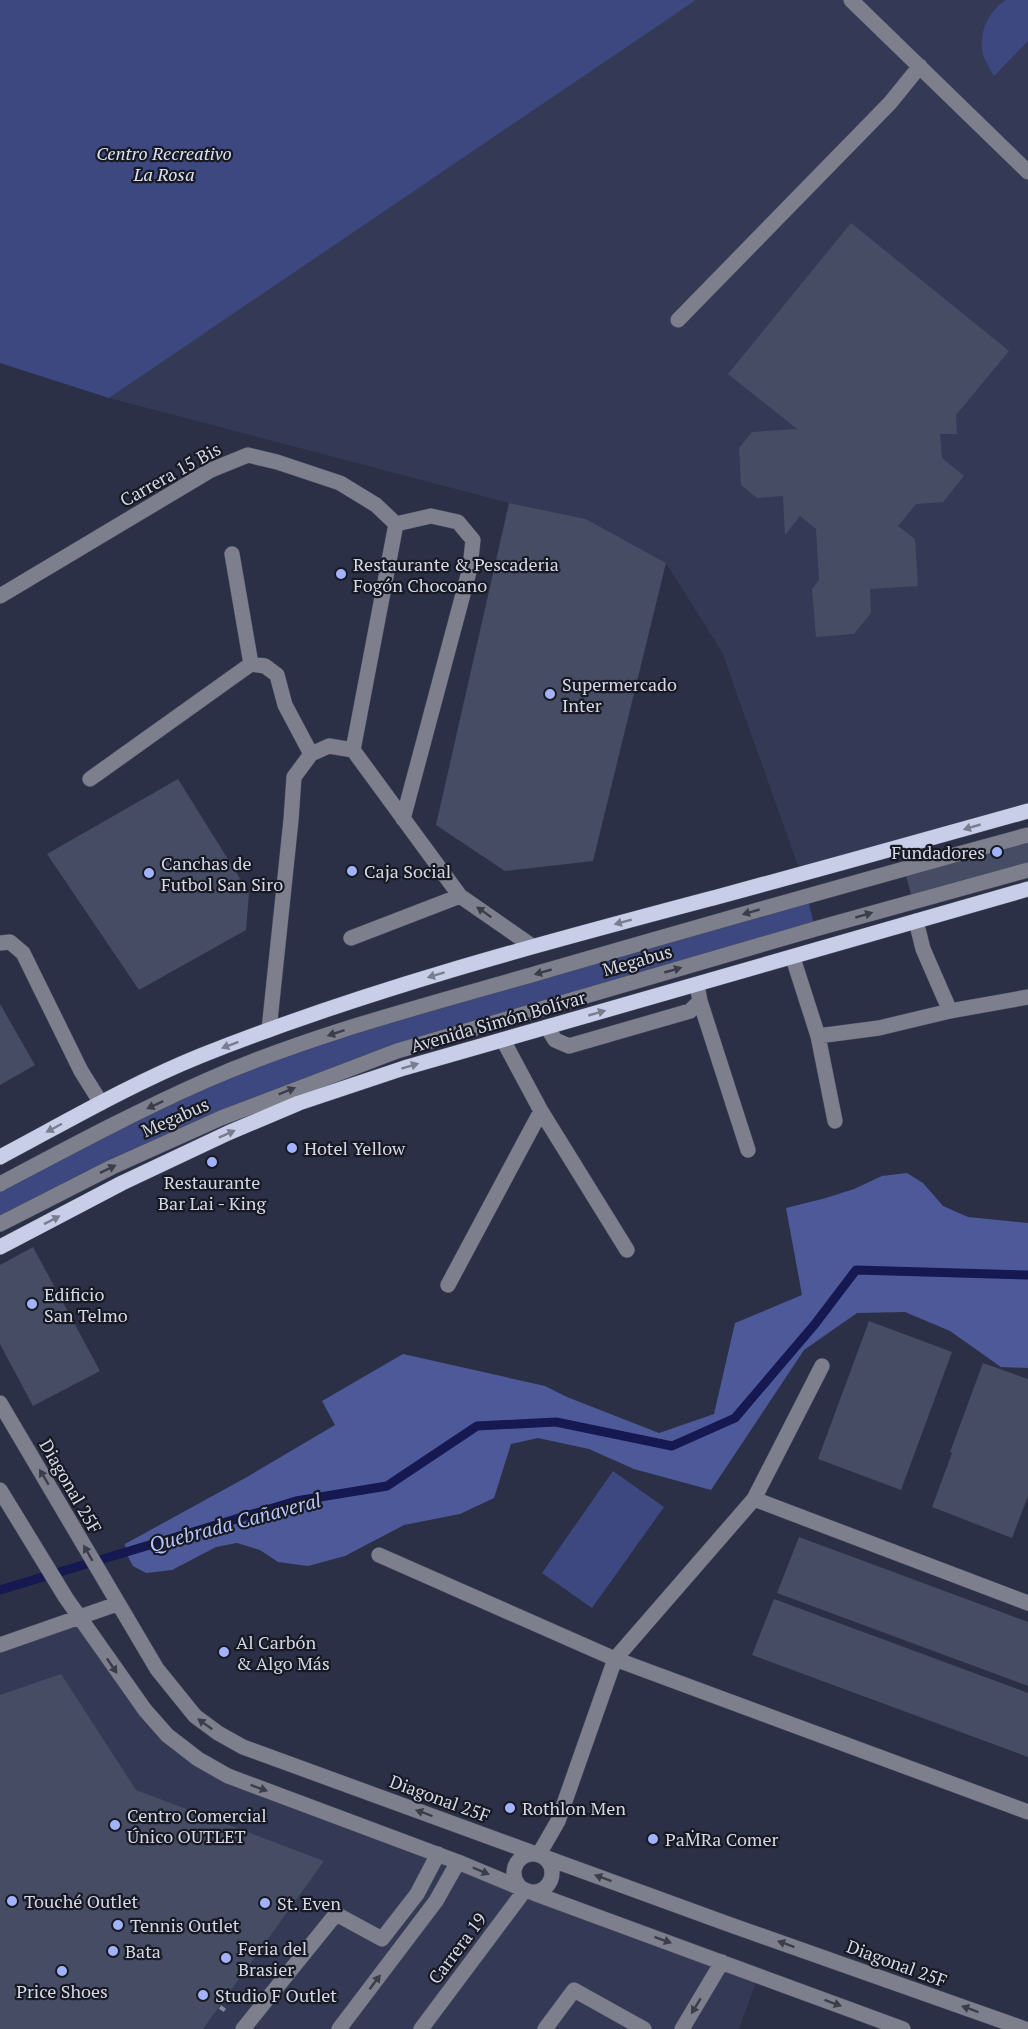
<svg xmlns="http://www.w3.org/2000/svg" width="1028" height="2029" font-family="'PT Serif',serif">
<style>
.built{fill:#343a56}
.green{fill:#3d4780}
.forest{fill:#4e5999}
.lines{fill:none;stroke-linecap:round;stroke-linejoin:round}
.stream{stroke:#151851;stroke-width:9}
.building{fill:#464c64}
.minor-casing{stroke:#464b60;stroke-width:16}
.major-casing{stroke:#464b60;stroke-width:16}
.path{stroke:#828699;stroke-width:4;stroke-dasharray:6 3;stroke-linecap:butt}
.minor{stroke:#7d808c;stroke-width:15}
.major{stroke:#c8cee7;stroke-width:15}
.oneway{fill:#787d8f}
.oneway2{fill:#3b3d48}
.poi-dot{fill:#a2b2fd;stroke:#171923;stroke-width:2}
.labels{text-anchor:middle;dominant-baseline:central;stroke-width:4.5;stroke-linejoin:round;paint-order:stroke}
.park-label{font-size:18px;font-style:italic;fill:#dbe0f3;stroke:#171923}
.street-label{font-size:18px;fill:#d4d8e6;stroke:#171923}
.poi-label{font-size:18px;fill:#d4d8e6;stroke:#171923;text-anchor:start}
.water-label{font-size:20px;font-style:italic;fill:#b7c5fc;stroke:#171923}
</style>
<rect width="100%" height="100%" fill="#2b3047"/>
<path class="built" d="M696,0h332v811l-227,63 -79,-222 -56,-89 -80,-44 -77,-16 -400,-105z
M79,1617l47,69 72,73 560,217 -19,53h-739v-384z"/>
<path class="green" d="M0,0h696l-587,398 -109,-35z
M1006,0h22v41l-34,35c-4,-7 -11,-18 -12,-26 -2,-21 7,-39 24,-50z
M807,896l8,33 -521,160 -294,135v-40l281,-133z
M613,1471l51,36 -72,101 -50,-35z"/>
<path class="forest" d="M907,1173l16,10 20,23 25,11 60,6v145l-27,-1 -51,-36 -45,-19 -48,1 -53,37 -93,140 -77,-21 -45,-20 -51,-11 -27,6 -17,54 -34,16 -56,11 -59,31 -37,10 -30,-4 -18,-12 -23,-7 -21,4 -44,23 -26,3 -13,-7 -7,-13 -1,-9 122,-67 88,-52 -13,-24 81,-47 142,32 22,11 92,36 55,-19 21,-91 67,-28 -16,-87 40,-10 28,-9 28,-13z"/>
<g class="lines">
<path class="stream" d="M0,1590l296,-89 91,-15 90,-60 79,-4 116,24 63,-28 80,-94 41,-54 172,5"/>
</g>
<path class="building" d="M851,223l158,128 -53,64 1,19h-17l2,24 22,18 -21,26 -27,2 -18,22 17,13 3,47 -48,3 1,24 -17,21 -38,3 -4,-48 7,-9 -3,-51 -16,-13 -15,19 -2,-39 -26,2 -16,-13 -2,-37 13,-16 45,-3 -69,-55z
M509,503l77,16 80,44 -73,298 -88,10 -69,-46z
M178,779l71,114 -3,37 -107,60 -92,-136z
M1028,835v35l-115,31 -9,-32z
M0,1004l35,61 -35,20z
M33,1247l67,124 -67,35 -33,-62v-79z
M869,1321l83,31 -51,138 -83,-31z
M983,1363l45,16v117l-16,42 -80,-31 20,-54 -2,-1z
M799,1537l229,85v64l-251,-93z
M774,1599l254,94v64l-276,-102z
M61,1674l75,116 188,71 -121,168h-203v-334z"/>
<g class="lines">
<g class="minor-casing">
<path id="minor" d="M851,0l177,172
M678,320l212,-217 30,-37
M396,524l35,-8 27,6 15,18 -3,28 -67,251
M232,554l19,110
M0,596l211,-126 37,-15 29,7 63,21 36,22 20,19
M353,750l43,-226
M90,779l161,-115 14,2 12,9 8,30 26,49
M916,921l7,28 27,62
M351,938l109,-42
M0,943l10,-1 13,11 58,118 20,32
M793,958l25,78 17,85
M700,1001l48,149
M547,1027l8,13 14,6 121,-35 10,-10 -3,-16
M269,1030l22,-210 3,-43 17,-23 18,-8 24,4 107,146 72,50
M818,1036l61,-8 71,-17 78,-14
M503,1040l38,71 86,139
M0,1184c68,-36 135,-72 205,-103 107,-47 222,-76 333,-108 163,-47 326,-94 490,-138
M0,1224l112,-57 109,-49 176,-67 418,-122 213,-59
M448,1285l93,-174
M0,1403l157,266 38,47 23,17 25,14 485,177 297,105
M0,1490l66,108 79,112 22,25 31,24 30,17 230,86 67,28 378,139
M754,1499l274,104
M379,1555l236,104 413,153
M0,1645l117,-41
M539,1854l19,-33 57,-162 139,-160 68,-133
M514 1873a19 19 0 1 1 38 0a19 19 0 1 1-38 0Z
M243,2029l93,-115 46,25 35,-45 21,-40
M339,2029l97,-128 22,-39
M421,2029l104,-139
M545,2029l29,-39 70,39
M682,2029l40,-67"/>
</g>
<g class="major-casing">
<path id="major" d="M0,1157c66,-35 131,-73 200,-101 168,-67 343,-113 517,-159 104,-28 207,-57 311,-86
M0,1247l122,-64 106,-50 71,-30 105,-35 624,-179"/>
</g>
<path class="path" d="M220,2007l7,5"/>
<use href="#minor" class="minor"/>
<use href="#major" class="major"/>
</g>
<defs><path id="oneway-solid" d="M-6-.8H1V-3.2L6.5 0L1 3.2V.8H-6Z" transform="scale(1.5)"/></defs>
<g class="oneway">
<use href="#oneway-solid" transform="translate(972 827) rotate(164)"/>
<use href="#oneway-solid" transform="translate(623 922) rotate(165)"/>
<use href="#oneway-solid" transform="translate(436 975) rotate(163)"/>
<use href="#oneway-solid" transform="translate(597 1013) rotate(-16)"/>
<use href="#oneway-solid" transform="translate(230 1045) rotate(159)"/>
<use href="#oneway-solid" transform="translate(410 1066) rotate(-17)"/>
<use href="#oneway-solid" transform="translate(54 1128) rotate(152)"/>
<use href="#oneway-solid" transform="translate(227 1134) rotate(-24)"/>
<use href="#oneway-solid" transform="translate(52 1220) rotate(-27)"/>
</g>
<g class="oneway2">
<use href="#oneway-solid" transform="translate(484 912) rotate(-145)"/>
<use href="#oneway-solid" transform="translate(751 912) rotate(164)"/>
<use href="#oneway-solid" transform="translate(864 915) rotate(-16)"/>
<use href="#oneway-solid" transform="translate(673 970) rotate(-16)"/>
<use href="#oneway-solid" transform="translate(543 972) rotate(164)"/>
<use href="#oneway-solid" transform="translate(336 1033) rotate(162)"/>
<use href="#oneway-solid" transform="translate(287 1091) rotate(-22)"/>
<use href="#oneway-solid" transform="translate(155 1105) rotate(155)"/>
<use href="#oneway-solid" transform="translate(108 1169) rotate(-26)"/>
<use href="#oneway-solid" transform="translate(44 1477) rotate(-121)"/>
<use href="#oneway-solid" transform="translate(88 1553) rotate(-120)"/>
<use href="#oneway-solid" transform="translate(112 1666) rotate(56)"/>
<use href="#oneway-solid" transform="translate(205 1724) rotate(-144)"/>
<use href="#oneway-solid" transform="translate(259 1788) rotate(20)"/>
<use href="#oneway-solid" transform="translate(424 1813) rotate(-160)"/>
<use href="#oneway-solid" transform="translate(481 1871) rotate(23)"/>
<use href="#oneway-solid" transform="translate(603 1878) rotate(-160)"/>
<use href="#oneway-solid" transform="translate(663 1940) rotate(20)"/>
<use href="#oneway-solid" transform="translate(786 1944) rotate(-160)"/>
<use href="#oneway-solid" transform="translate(375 1982) rotate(-53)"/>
<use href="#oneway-solid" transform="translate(833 2003) rotate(20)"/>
<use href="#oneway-solid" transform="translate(696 2006) rotate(121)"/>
<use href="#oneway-solid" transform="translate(970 2009) rotate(-160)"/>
</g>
<g class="poi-dot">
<circle cx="341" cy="574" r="6"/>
<circle cx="550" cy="694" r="6"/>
<circle cx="997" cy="852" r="6"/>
<circle cx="352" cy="871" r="6"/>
<circle cx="149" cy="873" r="6"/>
<circle cx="292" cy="1148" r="6"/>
<circle cx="212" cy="1162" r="6"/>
<circle cx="32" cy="1304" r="6"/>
<circle cx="224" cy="1652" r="6"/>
<circle cx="510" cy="1808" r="6"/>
<circle cx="115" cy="1825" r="6"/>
<circle cx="653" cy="1839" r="6"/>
<circle cx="12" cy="1901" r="6"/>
<circle cx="265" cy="1903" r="6"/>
<circle cx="118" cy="1925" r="6"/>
<circle cx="113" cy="1951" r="6"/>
<circle cx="226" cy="1958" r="6"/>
<circle cx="62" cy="1971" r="6"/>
<circle cx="203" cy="1995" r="6"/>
</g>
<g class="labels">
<g class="park-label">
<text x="164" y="153">Centro Recreativo<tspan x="164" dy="21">La Rosa</tspan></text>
</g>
<g class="street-label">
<text transform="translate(170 474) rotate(-29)">Carrera 15 Bis</text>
<text transform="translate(637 960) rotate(-16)">Megabus</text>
<text transform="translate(498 1021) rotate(-16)">Avenida Simón Bolívar</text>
<text transform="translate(175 1117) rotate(-24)">Megabus</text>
<text transform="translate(71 1486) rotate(60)">Diagonal 25F</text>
<text transform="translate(440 1798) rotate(20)">Diagonal 25F</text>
<text transform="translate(457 1948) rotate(-53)">Carrera 19</text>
<text transform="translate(897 1963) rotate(20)">Diagonal 25F</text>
</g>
<g class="poi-label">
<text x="353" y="564">Restaurante &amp; Pescaderia<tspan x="353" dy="21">Fogón Chocoano</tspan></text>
<text x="562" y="684">Supermercado<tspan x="562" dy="21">Inter</tspan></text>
<text x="985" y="852" text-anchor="end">Fundadores</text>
<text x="161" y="863">Canchas de<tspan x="161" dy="21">Futbol San Siro</tspan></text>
<text x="364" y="871">Caja Social</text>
<text x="304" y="1148">Hotel Yellow</text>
<text x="212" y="1182" text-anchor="middle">Restaurante<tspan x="212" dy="21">Bar Lai - King</tspan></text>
<text x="44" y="1294">Edificio<tspan x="44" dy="21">San Telmo</tspan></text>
<text x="236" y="1642">Al Carbón<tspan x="236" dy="21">&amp; Algo Más</tspan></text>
<text x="522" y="1808">Rothlon Men</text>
<text x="127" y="1815">Centro Comercial<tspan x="127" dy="21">Único OUTLET</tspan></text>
<text x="665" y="1839">PaṀRa Comer</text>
<text x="24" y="1901">Touché Outlet</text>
<text x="277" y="1903">St. Even</text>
<text x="130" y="1925">Tennis Outlet</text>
<text x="238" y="1948">Feria del<tspan x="238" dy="21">Brasier</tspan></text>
<text x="125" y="1951">Bata</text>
<text x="62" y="1991" text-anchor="middle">Price Shoes</text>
<text x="215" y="1995">Studio F Outlet</text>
</g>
<g class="water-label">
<text transform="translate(235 1522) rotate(-15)">Quebrada Cañaveral</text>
</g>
</g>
</svg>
